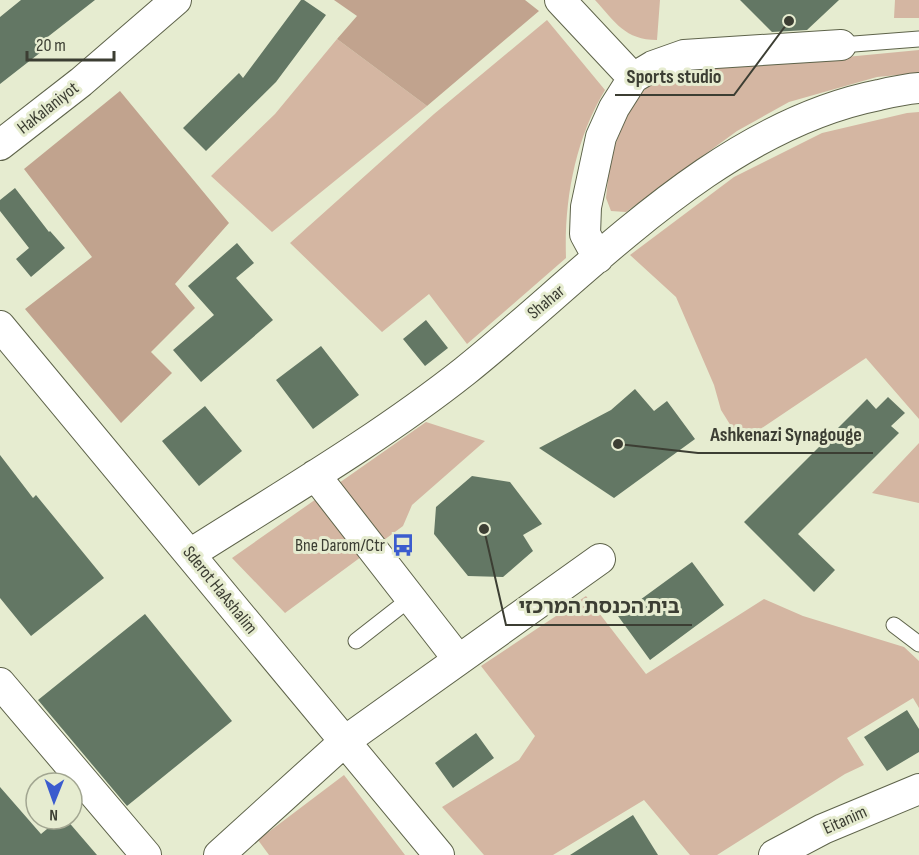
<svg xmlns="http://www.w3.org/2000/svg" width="919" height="855" font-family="'Sofia Sans Condensed','Noto Sans Hebrew',sans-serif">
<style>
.green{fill:#d4b6a2}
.forest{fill:#c1a38e}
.building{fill:#637764}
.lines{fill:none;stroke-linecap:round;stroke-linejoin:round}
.lane-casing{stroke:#5e634a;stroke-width:17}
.street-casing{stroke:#5e634a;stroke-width:32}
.lane{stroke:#fff;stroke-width:15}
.street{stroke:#fff;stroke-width:30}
.labels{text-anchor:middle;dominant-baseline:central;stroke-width:6;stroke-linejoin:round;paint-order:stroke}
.street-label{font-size:18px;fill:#3c3e33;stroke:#e6ecd0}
.poi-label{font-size:18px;fill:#3c3e33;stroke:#e6ecd0;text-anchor:end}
.leader{fill:none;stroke:#3c3e33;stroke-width:2}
.callout-dot{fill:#3c3e33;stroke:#e6ecd0;stroke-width:2}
.callout-label{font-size:20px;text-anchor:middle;font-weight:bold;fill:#3c3e33;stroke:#e6ecd0;stroke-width:6;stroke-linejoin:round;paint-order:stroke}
</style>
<rect width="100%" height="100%" fill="#e6ecd0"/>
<path class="green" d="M595,0h65l-3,40c-32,0 -42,-18 -62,-40z
M895,0h24v18h-25z
M547,20l58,70c-30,50 -41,110 -39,168l-99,86 -38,-50 -47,38 -92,-89 144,-129z
M337,39l90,67 -155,126 -61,-56 64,-62z
M919,50v23l-42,4 -88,25 -52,29 -111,81 -15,-1 -5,-13 4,-39 19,-52 22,-24 40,-18 134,-6z
M919,112v307l-53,-61 -125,84 -20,-32 -7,-25 -38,-88 -46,-42 104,-78 88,-44 85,-20z
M426,422l59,19 -73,64 -9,21 -118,87 -53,-55z
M919,443v60l-47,-10z
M586,596l60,78 118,-75 39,17 101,31 15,14v47l-6,-10 -66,40 17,27 -19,9 -128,81h-27l-46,-55 -91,55h-69l-42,-48 77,-47 16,-24 -54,-70z
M344,775l61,80h-136l-11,-15z"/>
<path class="forest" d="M334,0h191l14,11 -112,95 -90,-67 20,-23z
M120,91l109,132 -54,61 20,24 -44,44 21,21 -51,50 -96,-114 67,-52 -68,-88z"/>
<path class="building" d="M21,0h74l-50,39 5,6 -50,39v-67z
M301,0h3l22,15 -50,67 -70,69 -23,-23 56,-55 4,5z
M740,0h99l-32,30 -35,2z
M15,188l34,44 1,-1 15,17 -34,29 -15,-18 13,-11 -29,-37v-11z
M237,243l17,20 -18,15 37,42 -72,62 -28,-32 41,-35 -26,-29z
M426,320l22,28 -23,18 -22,-27z
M321,346l38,49 -46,34 -37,-49z
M635,389l19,22 13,-10 28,38 -81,59 -75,-50 72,-38z
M888,397l17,16 -14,13 8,7 -101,101 37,36 -21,22 -70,-70 123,-123 9,10z
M205,406l37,45 -43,35 -37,-45z
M0,455l33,43 3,-3 68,83 -73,58 -31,-38z
M472,476l38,6 32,42 -19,11 10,16 -30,26 -35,-1 -34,-42 2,-27z
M692,562l32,43 -74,55 -32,-44z
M145,614l87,107 -105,85 -89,-106z
M907,710l12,19v23l-32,19 -23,-34z
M476,733l18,25 -41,30 -18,-25z
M0,787l41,47 18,-15h7l31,36h-97z
M633,815l25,40h-88z"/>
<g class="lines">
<g class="lane-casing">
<path id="lane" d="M841,45l78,-6
M894,625l25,19
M356,641l55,-43"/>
</g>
<g class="street-casing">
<path id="street" d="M560,0l73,78
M0,145l81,-63 95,-82
M598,258l-13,-24 1,-27 15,-70 13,-29 19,-30 20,-12 31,-11 157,-10
M0,326l439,529
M315,475l143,184
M190,554c93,-59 189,-115 275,-183 125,-100 252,-244 414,-276 13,-3 26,-6 40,-7
M0,683l146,172
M219,855l126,-114 255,-182
M774,855l49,-26 96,-40"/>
</g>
<use href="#lane" class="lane"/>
<use href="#street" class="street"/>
</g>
<defs>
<g id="bus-bare" transform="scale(1.8)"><path d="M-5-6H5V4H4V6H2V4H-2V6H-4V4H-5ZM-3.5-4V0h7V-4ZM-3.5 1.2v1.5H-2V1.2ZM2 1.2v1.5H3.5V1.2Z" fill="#3b5cce" stroke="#e6ecd0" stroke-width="2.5" paint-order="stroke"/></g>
</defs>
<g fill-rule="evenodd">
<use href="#bus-bare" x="403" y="545"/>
</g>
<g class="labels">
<g class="street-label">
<text transform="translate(48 108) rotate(-38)">HaKalaniyot</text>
<text transform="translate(546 302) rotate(-40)">Shahar</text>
<text transform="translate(220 590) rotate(51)">Sderot HaAshalim</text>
<text transform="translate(845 820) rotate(-24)">Eitanim</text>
</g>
<g class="poi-label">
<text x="385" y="545">Bne Darom/Ctr</text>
</g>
</g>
<path class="leader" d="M789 21L734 95H615M618 444L698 453H873M484 529L506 625H692"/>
<g class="callout-dot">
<circle cx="789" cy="21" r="6"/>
<circle cx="618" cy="444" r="6"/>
<circle cx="484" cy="529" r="6"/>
</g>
<g class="callout-label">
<text x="674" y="83">Sports studio</text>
<text x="786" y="441">Ashkenazi Synagouge</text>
<text x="599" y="613">בית הכנסת המרכזי</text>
</g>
<g transform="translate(54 801) rotate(181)"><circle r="28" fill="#e6ecd0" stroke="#a2a691" stroke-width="1.5"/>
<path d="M0-4.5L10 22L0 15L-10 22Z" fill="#3b5cce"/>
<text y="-9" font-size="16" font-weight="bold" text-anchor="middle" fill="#3c3e33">N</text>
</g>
<path d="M27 51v9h87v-9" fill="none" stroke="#3c3e33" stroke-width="3"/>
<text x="36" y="51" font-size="18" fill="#3c3e33" stroke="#e6ecd0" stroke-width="4.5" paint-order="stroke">20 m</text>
</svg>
